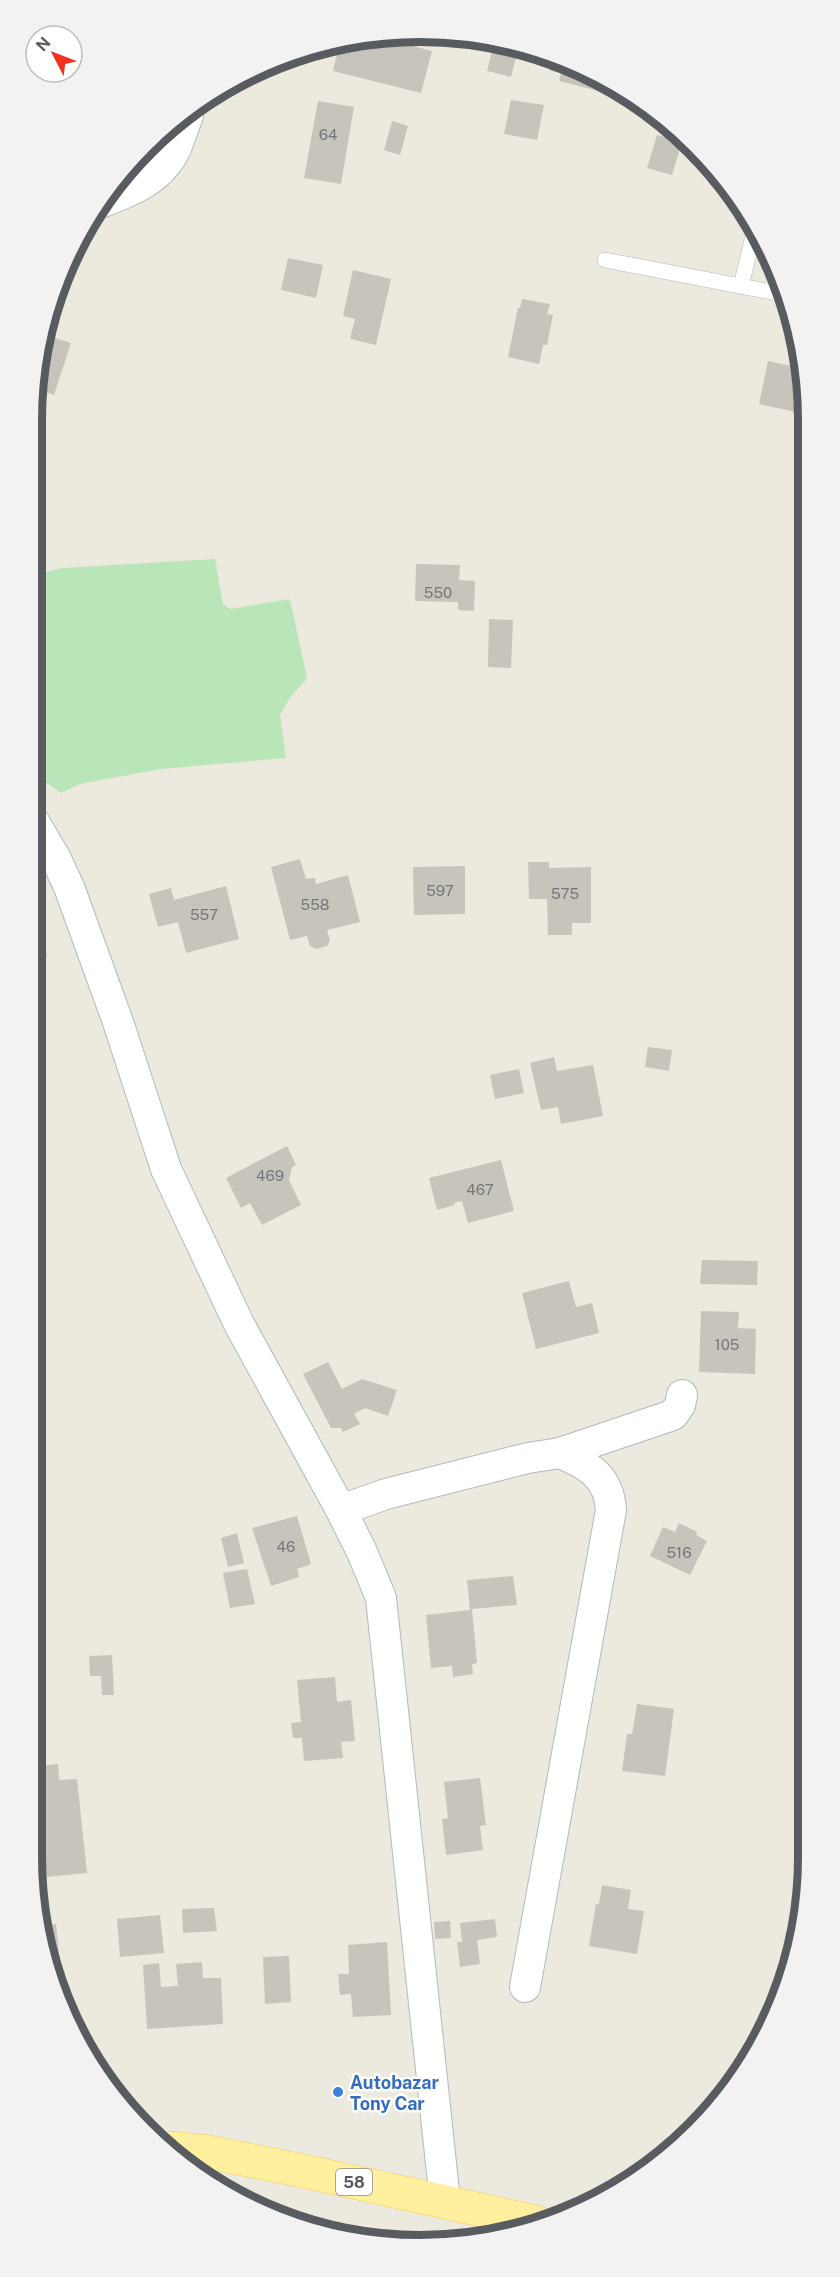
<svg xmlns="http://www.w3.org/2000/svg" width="840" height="2277" font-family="'Public Sans',sans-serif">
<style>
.green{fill:#b9e6b9}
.building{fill:#c7c4bc}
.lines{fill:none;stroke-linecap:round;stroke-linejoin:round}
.lane-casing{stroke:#b5b7bd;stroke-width:16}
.street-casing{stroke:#b5b7bd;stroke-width:32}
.primary-casing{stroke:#f9c94b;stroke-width:34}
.lane{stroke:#fff;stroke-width:15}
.street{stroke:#fff;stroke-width:30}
.primary{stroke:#fff0a0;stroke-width:33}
.shop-dot{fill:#3f7fe0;stroke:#fff;stroke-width:2}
.labels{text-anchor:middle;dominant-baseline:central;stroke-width:5;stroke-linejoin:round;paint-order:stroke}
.number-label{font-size:15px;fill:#747678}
.shield{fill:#fff;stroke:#8a8d90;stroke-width:1.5}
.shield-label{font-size:16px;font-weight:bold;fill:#585c61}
.shop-label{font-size:18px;font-weight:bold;fill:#366cbe;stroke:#fff;text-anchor:start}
.rim{fill:none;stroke:#585c61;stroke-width:8}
</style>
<rect width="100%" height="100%" fill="#ece9de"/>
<path class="green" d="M215,559l8,45 7,5 60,-10 17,79 -17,20 -10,17 6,43 -125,11 -81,15 -19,9 -20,-14 -9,-21v-127l10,-19v-39l20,-5z"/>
<path class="building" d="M367,36l25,5 1,-5 18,2 -2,7 23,6 -11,42 -88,-22 6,-26z
M494,43l25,2 -8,32 -24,-6z
M552,59l53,24 -3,9 -43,-11 2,-8 -11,-2z
M511,100l33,5 -7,35 -33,-6z
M318,101l36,6 -13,77 -37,-6z
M392,121l16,5 -8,29 -16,-5z
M657,135l25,7 -10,33 -25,-7z
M288,258l35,7 -7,33 -35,-8z
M353,270l38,9 -15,66 -26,-6 5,-20 -12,-3z
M522,299l28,5 -3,10 6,1 -6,30h-4l-4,19 -31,-7 10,-49h2z
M43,334l28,9 -17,52 -18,-6z
M768,361l37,8v45l-46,-10z
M416,564l44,1 -1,15 16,1 -1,30 -16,-1v-8l-43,-1z
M489,619l24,1 -2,48 -23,-1z
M300,859l6,20 9,-1 1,6 32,-9 12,47 -33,8 3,10 -3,6 -11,3 -6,-3 -3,-10 -17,4 -19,-73z
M528,862h21v6l42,-1v56h-19v12h-24l-1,-36h-18z
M465,866v48l-51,1 -1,-48z
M226,886l13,53 -53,14 -8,-31 -20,5 -9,-33 22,-6 3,12z
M40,901l7,56 -15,2v-57z
M648,1047l24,3 -3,21 -24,-4z
M554,1057l3,14 36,-6 10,51 -42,8 -3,-17 -17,3 -11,-47z
M519,1069l5,24 -29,6 -5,-24z
M287,1146l9,19 -4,2 -3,13 12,25 -39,20 -12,-22 -9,5 -15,-30z
M501,1160l13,51 -46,12 -6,-22 -8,2 1,2 -18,5 -8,-32z
M702,1260l56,1 -1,24 -57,-1z
M569,1281l7,26 16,-4 7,30 -63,16 -14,-56z
M701,1311l38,1 -1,16 18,1 -1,45 -56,-2z
M328,1362l14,27 20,-10 35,11 -9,26 -23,-8 -11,6 6,10 -17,8 -2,-4h-10l-28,-54z
M297,1516l14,48 -14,5 2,8 -28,9 -19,-58z
M679,1523l18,9 -1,3 11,6 -17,34 -40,-19 13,-29 12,5z
M237,1533l7,30 -16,4 -7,-29z
M247,1569l8,35 -25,4 -7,-35z
M513,1576l4,29 -45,4 5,54 -5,1 1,10 -20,3 -1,-11 -21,2 -5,-53 44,-5 -3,-30z
M112,1655l2,40h-12l-1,-19h-11l-1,-20z
M335,1677l2,25 14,-2 4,41 -14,1 2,16 -39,3 -2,-23h-9l-2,-15 10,-1 -4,-42z
M637,1704l37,5 -9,67 -43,-5 5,-37h5z
M58,1764l1,16 18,-1 10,94 -52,5 -3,-21v-90z
M480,1778l6,47 -6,1 3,24 -37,5 -4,-36 6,-1 -4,-36z
M602,1885l29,5 -3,19 16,2 -7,43 -48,-8 7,-42h3z
M214,1908l3,23 -34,2 -1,-24z
M160,1915l4,38 -44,4 -3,-38z
M495,1919l2,18 -20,3 3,24 -20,3 -3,-25h5l-2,-19z
M450,1921l1,17 -16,1 -1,-17z
M56,1924l4,40 -11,1 -6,-40z
M387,1942l4,73 -38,2 -2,-23 -11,1 -2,-21h11l-1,-29z
M289,1956l2,46 -26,2 -2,-47z
M202,1962l1,16h18l2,46 -76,5 -4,-64 16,-2 2,24 17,-1 -2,-22z"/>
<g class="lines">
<g class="lane-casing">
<path id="lane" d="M605,260l177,34
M741,286l14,-58"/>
</g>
<g class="street-casing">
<path id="street" d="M103,202c23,-9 48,-18 64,-39 10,-12 15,-32 21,-47
M32,818l24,41 13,28 49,135 48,147 73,155 102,186 21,42 19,46 64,603
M341,1510l45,-16 142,-36 32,-5 113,-38 7,-10 2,-10
M525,1987l86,-477c-2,-34 -23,-45 -51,-57"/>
</g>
<g class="primary-casing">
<path id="primary" d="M171,2148l37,4 100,20 228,50"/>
</g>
<use href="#lane" class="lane"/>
<use href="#street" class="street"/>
<use href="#primary" class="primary"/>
</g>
<circle class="shop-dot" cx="338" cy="2092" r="6"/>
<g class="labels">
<g class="number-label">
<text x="328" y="134">64</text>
<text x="438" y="592">550</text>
<text x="440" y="890">597</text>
<text x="565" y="893">575</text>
<text x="315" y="904">558</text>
<text x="204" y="914">557</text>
<text x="270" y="1175">469</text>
<text x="480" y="1189">467</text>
<text x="727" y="1344">105</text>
<text x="286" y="1546">46</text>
<text x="679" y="1552">516</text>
</g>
<rect class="shield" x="336" y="2169" width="36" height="26" rx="4.5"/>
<g class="shield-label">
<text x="354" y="2182">58</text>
</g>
<g class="shop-label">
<text x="350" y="2082">Autobazar<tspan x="350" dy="21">Tony Car</tspan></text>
</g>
</g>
<path d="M0 0H840V2277H0ZM420 42H420A378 378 0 0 1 798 420V1857A378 378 0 0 1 420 2235H420A378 378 0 0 1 42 1857V420A378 378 0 0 1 420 42Z" fill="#f2f2f2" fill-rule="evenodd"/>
<path class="rim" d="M420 42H420A378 378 0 0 1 798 420V1857A378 378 0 0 1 420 2235H420A378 378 0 0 1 42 1857V420A378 378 0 0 1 420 42Z"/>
<g transform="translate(54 54) rotate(312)"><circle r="28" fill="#ffffff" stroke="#bcbec0" stroke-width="1.5"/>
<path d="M0-4.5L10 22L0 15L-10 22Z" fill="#f2301e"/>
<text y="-9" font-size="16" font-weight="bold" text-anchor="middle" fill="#585c61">N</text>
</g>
</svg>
